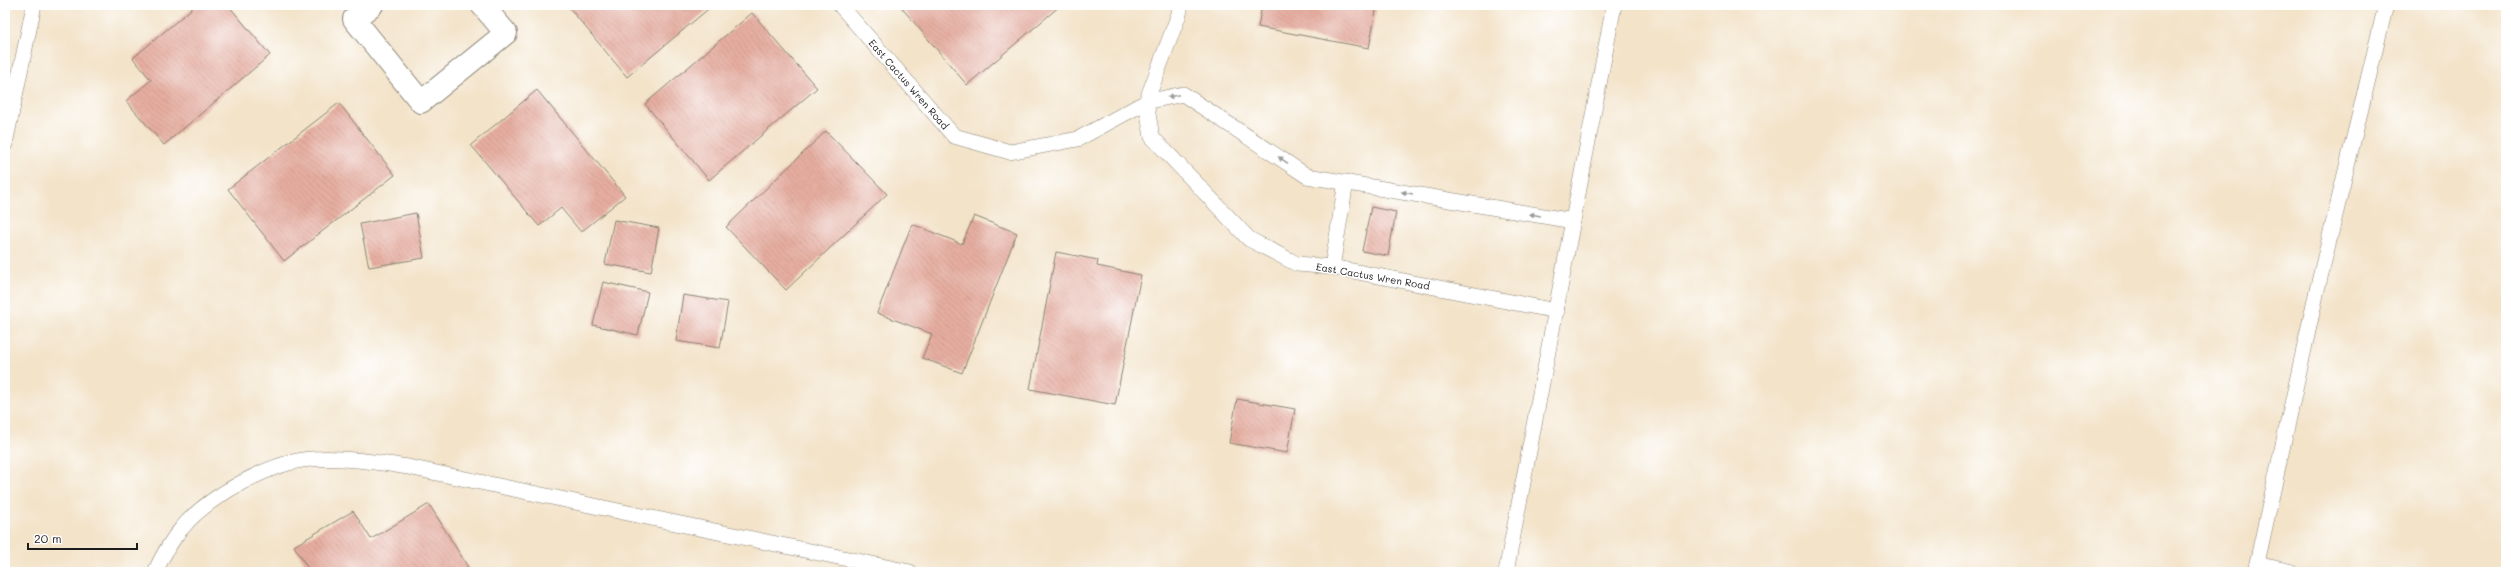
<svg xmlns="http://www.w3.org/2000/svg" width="2511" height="577" font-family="Mali,sans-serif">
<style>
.building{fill:url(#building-back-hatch)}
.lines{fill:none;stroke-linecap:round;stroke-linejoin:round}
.service-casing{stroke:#888072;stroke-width:16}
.minor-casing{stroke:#888072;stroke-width:24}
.service{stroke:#fff;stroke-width:15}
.minor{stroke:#fff;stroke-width:22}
.oneway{fill:#999}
.labels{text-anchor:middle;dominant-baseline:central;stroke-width:3;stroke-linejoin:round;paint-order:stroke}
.street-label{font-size:10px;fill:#1c1c1c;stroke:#fff}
</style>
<defs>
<pattern id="building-back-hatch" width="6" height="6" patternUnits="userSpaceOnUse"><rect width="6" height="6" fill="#e6ada0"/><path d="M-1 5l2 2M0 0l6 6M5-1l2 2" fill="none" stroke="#c59489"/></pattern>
</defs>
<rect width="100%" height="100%" fill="#fff"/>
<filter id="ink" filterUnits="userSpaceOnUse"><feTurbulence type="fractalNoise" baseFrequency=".025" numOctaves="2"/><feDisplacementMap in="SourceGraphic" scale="8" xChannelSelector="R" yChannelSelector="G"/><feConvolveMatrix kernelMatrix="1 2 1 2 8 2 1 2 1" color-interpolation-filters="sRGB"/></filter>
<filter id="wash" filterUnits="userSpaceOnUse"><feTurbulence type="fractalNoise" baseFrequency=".012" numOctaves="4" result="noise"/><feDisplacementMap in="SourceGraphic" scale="16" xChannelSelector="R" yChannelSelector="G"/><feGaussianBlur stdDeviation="0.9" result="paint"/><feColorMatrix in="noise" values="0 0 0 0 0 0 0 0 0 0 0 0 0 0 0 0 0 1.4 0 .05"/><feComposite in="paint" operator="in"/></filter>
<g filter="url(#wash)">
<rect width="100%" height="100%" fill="#f3e3c9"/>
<g id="blocks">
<path class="building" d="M196,5h32l42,50 -106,90 -38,-44 25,-21 -18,-22z
M567,5h146l-86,72z
M903,5h158l-94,80 -66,-78z
M1262,5h115l-8,43 -111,-21z
M752,13l65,75 -108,92 -64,-76z
M537,90l88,106 -44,36 -20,-24 -22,18 -68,-81z
M339,103l56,72 -111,86 -56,-72z
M826,131l61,63 -101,96 -60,-63z
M1371,207l25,5 -8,44 -26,-5z
M416,213l8,45 -55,9 -9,-43z
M974,216l43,17 -55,140 -40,-15 10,-24 -55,-21 35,-89 50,20z
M614,220l45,8 -8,44 -46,-8z
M1056,252l42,8 -1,6 44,9 -26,130 -85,-16z
M603,282l45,10 -10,43 -45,-10z
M683,295l45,7 -8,46 -44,-7z
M1237,399l58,10 -8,44 -58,-10z
M429,504l42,68h-161l-16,-26 59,-35 18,28z"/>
</g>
</g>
<g filter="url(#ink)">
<use href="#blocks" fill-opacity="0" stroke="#888072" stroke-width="1"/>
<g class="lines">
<g class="service-casing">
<g id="service">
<path id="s1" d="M840,5l114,131 56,16 68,-13 68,-37 33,-88 2,-9"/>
<path d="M5,144l29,-139"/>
<path d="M1332,267l14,-85"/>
<path d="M1557,311l-225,-44 -35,-3 -48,-25 -97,-102 -6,-35 37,-8 124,82 266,45"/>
<path d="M2257,564l35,8"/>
<path d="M155,572c7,-15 16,-32 27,-44 25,-31 89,-66 129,-69 33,-2 65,3 97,8l502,105"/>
<path d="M1506,572l108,-567"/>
<path d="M2255,572l62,-282 69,-285"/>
</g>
</g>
<g class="minor-casing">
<path id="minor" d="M372,5l-18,14 67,83 85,-69 -24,-28"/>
</g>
<use href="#service" class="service"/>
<use href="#minor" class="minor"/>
</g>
<defs><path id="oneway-solid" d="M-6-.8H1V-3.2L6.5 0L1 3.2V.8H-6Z"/></defs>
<g class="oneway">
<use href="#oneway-solid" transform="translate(1173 96) rotate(168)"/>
<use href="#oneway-solid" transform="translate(1283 160) rotate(-146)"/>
<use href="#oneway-solid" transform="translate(1407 193) rotate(-170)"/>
<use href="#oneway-solid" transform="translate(1535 215) rotate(-170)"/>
</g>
</g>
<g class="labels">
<g class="street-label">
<text stroke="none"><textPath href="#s1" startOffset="105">East Cactus Wren Road</textPath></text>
<text transform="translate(1373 276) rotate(10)">East Cactus Wren Road</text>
</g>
</g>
<rect width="2511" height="577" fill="none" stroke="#fff" stroke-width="20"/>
<path d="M28 543v6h109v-6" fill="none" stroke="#1c1c1c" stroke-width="2"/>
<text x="34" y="543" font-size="12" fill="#1c1c1c" stroke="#ffffff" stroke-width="3" paint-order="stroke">20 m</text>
</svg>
